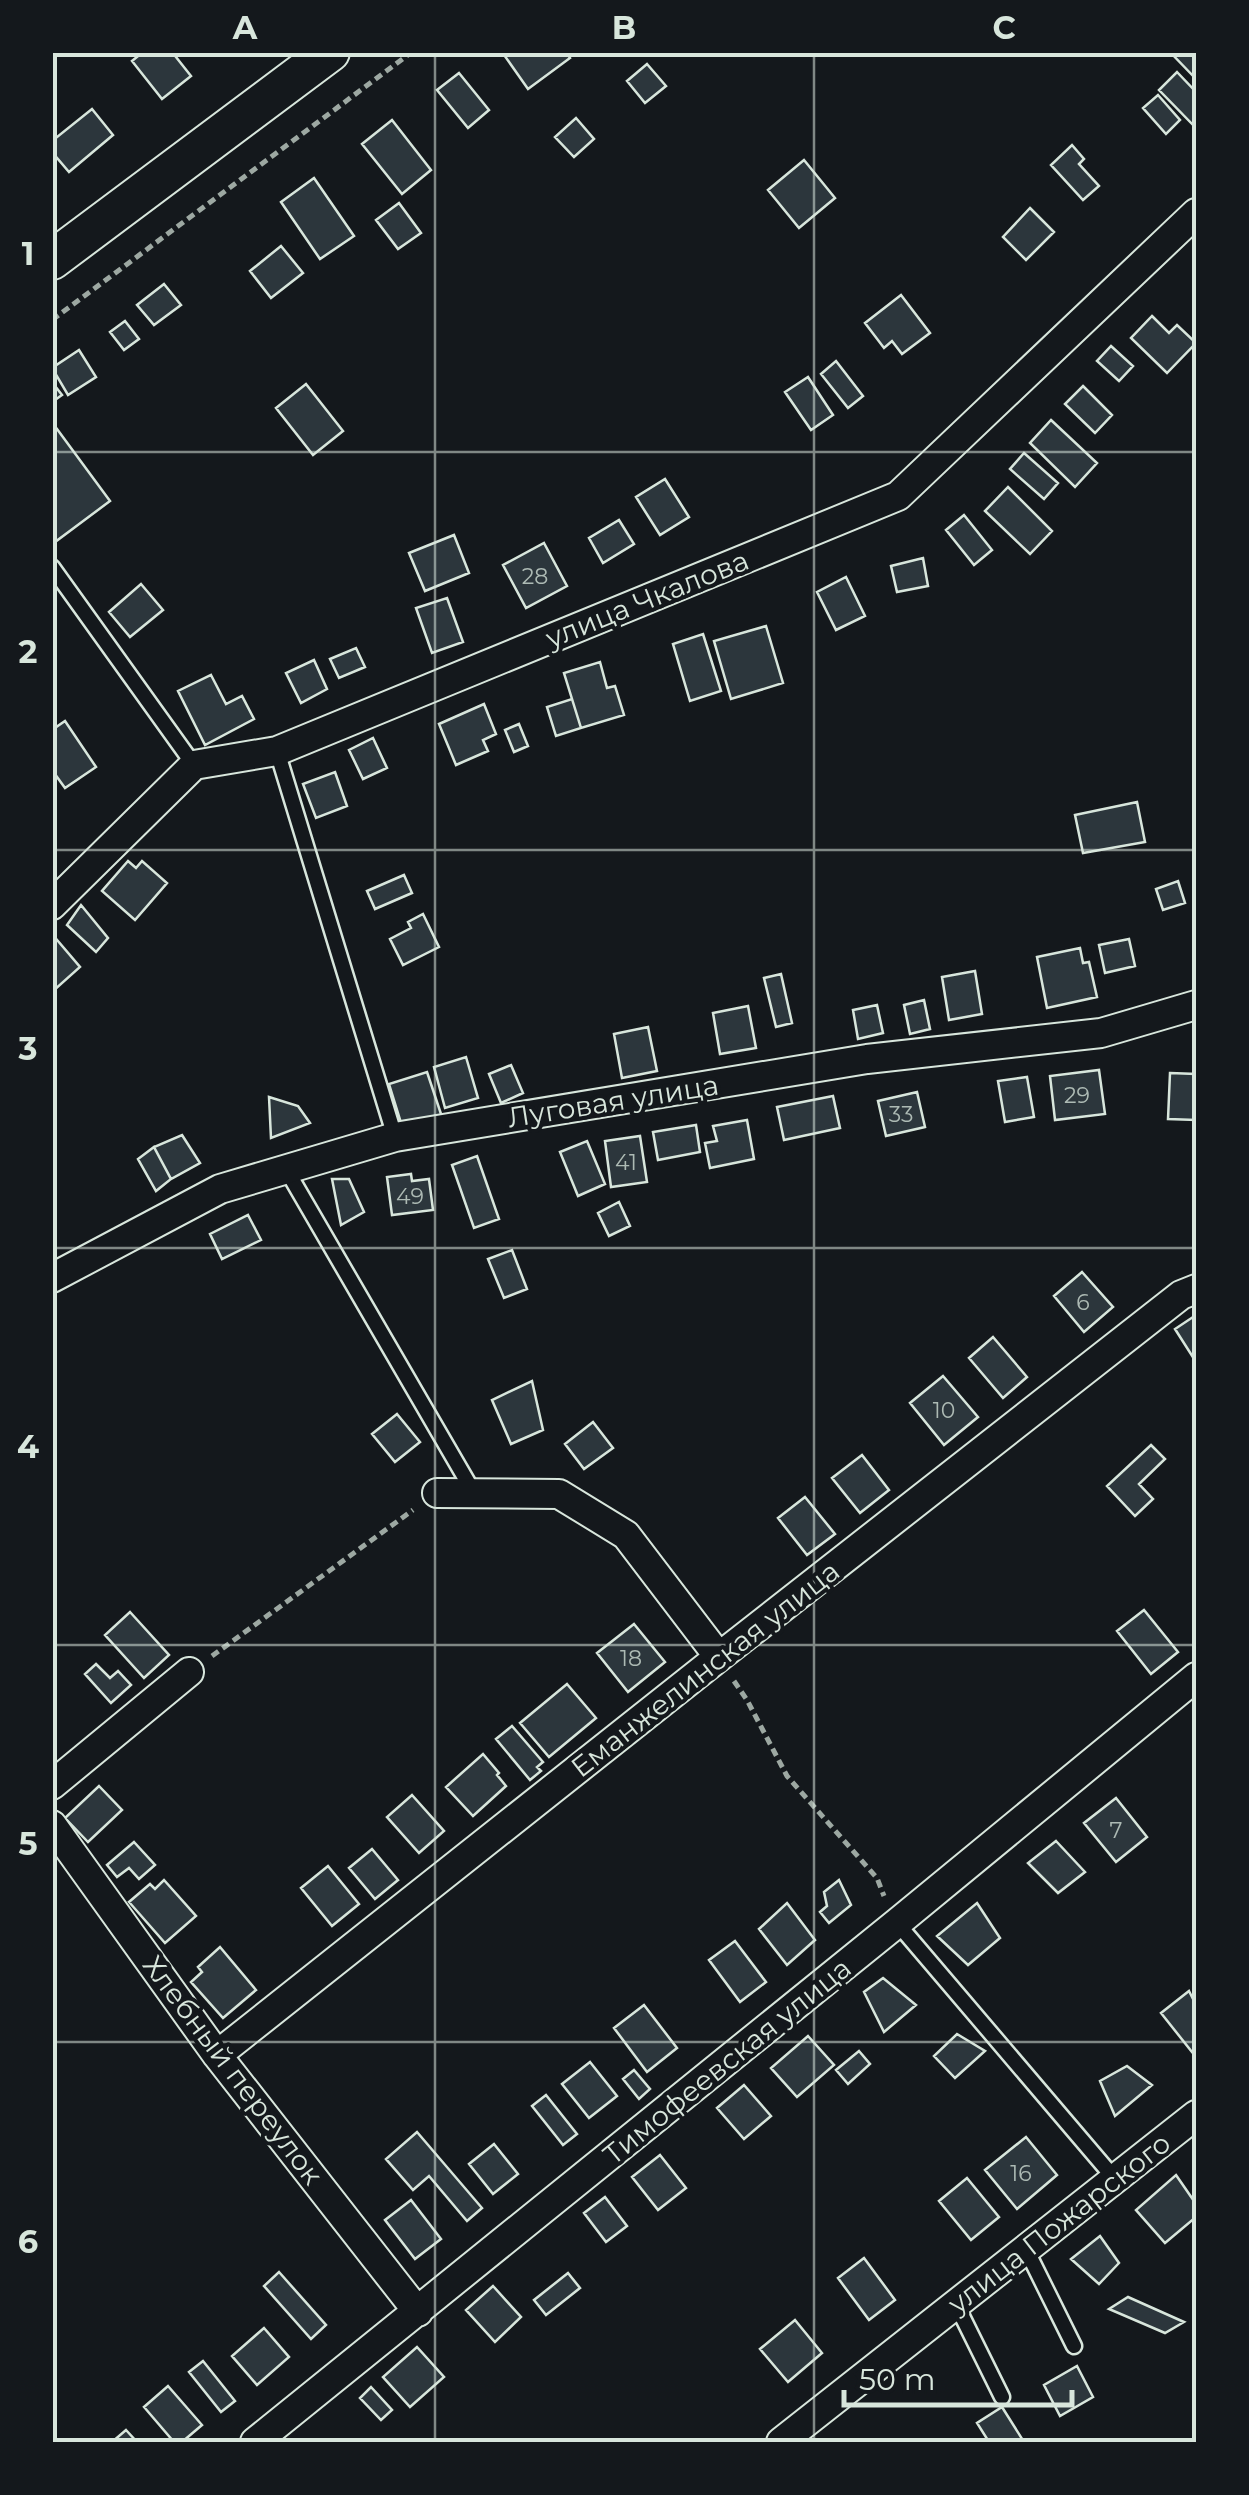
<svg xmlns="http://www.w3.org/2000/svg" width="1249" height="2495" font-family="Montserrat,sans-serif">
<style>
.building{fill:#2c363c;stroke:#d8e6dc;stroke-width:2.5}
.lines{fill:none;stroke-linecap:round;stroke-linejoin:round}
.lane-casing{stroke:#d8e6dc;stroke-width:19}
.street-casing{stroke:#d8e6dc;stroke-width:32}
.secondary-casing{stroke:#d8e6dc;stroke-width:42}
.path{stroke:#9da8a2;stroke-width:5;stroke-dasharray:8 5;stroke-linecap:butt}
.lane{stroke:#14181c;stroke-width:14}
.street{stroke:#14181c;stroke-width:28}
.secondary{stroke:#14181c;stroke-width:38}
.grid{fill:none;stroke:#d8e6dc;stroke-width:2.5;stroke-opacity:0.55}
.labels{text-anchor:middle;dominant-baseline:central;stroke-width:8;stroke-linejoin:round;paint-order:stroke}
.number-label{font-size:22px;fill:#adbab4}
.street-label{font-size:28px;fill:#d8e6dc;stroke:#14181c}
.neatline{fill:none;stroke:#d8e6dc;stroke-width:4}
.grid-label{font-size:32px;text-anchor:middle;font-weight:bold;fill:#d8e6dc}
</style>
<rect width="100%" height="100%" fill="#14181c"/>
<path class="building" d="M143,52h29l19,24 -29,23 -30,-38z
M502,52h64l4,6 -42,31z
M1170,52h26v27z
M647,64l19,22 -21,17 -18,-22z
M1177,72l19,20v36l-37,-38z
M459,73l30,37 -21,18 -31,-38z
M1158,95l22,25 -14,14 -23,-26z
M92,109l21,26 -44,37 -17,-20v-11z
M576,118l18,21 -20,18 -19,-20z
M392,120l39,50 -29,24 -40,-50z
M1072,145l12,14 -5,5 20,22 -16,14 -32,-35z
M804,160l31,38 -36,30 -31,-38z
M314,178l40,58 -34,23 -39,-57z
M399,203l22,30 -23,16 -22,-29z
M1030,208l24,24 -28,28 -23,-23z
M281,246l22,27 -32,25 -21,-27z
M164,284l17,21 -27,20 -17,-20z
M901,295l29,38 -28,21 -10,-13 -8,7 -19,-25z
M1152,316l17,17 8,-8 19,18 -29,30 -36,-35z
M125,321l14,18 -15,11 -14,-18z
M1111,346l22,20 -14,15 -22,-20z
M79,350l17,27 -28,18 -16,-27z
M836,361l27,35 -15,12 -27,-34z
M808,377l25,38 -22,15 -26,-38z
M52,382l10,13 -10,7z
M306,384l37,47 -30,24 -37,-47z
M1083,386l29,29 -17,18 -30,-29z
M1051,420l46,43 -22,24 -45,-44z
M57,429l53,72 -55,41 -3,-3v-107z
M1024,453l34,30 -14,16 -34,-30z
M665,479l24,38 -29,18 -24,-38z
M1008,487l44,44 -22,23 -45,-43z
M964,515l28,35 -18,15 -28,-35z
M619,520l15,24 -31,19 -14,-25z
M454,535l15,38 -44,18 -16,-38z
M544,543l23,43 -41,22 -23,-43z
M923,558l5,28 -31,6 -6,-26z
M846,577l19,39 -29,14 -19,-38z
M141,584l22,26 -33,27 -21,-25z
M447,598l16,44 -31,11 -16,-45z
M766,626l17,57 -52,16 -17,-58z
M703,634l18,57 -31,10 -17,-57z
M356,648l9,19 -26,11 -9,-19z
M314,660l13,29 -26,14 -15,-30z
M600,662l7,26 8,-2 9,29 -43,13 -17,-55z
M211,675l15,29 16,-8 12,23 -49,26 -27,-54z
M572,699l9,29 -25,8 -9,-29z
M484,704l12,30 -13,6 5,11 -32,14 -17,-41z
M65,721l31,46 -31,21 -13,-18v-40z
M519,724l9,22 -14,6 -9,-22z
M373,738l14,30 -24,11 -14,-29z
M335,772l12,34 -31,12 -13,-34z
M1137,802l8,40 -62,11 -8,-38z
M128,861l8,7 6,-7 25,22 -32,37 -33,-29z
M404,875l8,18 -37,16 -8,-18z
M1178,881l7,22 -22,7 -7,-21z
M81,905l27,33 -12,14 -29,-27z
M423,914l16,33 -36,18 -13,-26 21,-11 -3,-6z
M52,934l28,33 -28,25z
M1129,939l6,27 -30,7 -6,-28z
M1080,948l3,15 6,-1 8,35 -50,11 -10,-51z
M975,971l7,43 -33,6 -7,-43z
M781,974l11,49 -16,4 -12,-49z
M924,1000l6,29 -20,5 -6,-29z
M877,1005l6,28 -25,6 -5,-29z
M748,1006l8,42 -36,6 -7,-41z
M648,1027l9,44 -35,7 -8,-44z
M466,1057l12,41 -33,10 -11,-41z
M511,1065l12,28 -22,10 -12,-29z
M1099,1070l6,44 -50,6 -5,-44z
M427,1072l14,42 -39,12 -13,-42z
M1170,1073l26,1v46l-28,-1z
M1027,1077l7,40 -29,5 -7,-41z
M917,1092l8,35 -39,9 -8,-35z
M833,1096l7,32 -56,12 -7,-33z
M269,1097l29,9 12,17 -39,15z
M747,1120l7,39 -44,9 -5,-25 12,-2 -4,-15z
M696,1125l4,27 -42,8 -5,-28z
M182,1135l18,28 -29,16 -17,-32z
M640,1136l7,46 -36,5 -6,-46z
M587,1141l18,43 -27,12 -18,-44z
M154,1147l17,32 -15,12 -18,-32z
M477,1156l22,63 -25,9 -22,-63z
M411,1174l1,7 17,-2 4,31 -41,5 -5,-38z
M332,1179h17l15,33 -23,13z
M619,1202l11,24 -21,10 -11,-23z
M248,1215l13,25 -39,19 -12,-25z
M512,1250l15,39 -23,9 -16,-39z
M1082,1272l31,35 -29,25 -30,-36z
M1196,1315v47l-21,-33z
M993,1337l34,40 -24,21 -34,-40z
M943,1376l35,41 -34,28 -34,-42z
M532,1381l11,49 -32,14 -19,-44z
M397,1414l23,28 -25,20 -23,-28z
M593,1422l20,26 -29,21 -19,-25z
M1151,1445l14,14 -26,25 14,15 -18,17 -28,-30z
M862,1455l27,35 -29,23 -28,-35z
M805,1497l30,37 -28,21 -29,-37z
M1144,1610l34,42 -27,22 -34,-43z
M130,1612l39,43 -25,23 -39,-43z
M634,1624l31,38 -37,30 -31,-39z
M96,1664l14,14 8,-7 13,14 -20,18 -26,-29z
M567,1684l29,34 -47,39 -29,-34z
M512,1726l31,36 -6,5 4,4 -11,9 -34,-41z
M483,1754l16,19 -2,2 9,11 -33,30 -27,-29z
M99,1786l23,24 -34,32 -23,-24z
M412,1795l32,36 -25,22 -32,-36z
M1116,1798l31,39 -31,25 -32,-39z
M1056,1841l29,31 -27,21 -30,-30z
M134,1842l21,23 -16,14 -10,-11 -12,9 -10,-12z
M372,1849l26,31 -23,19 -26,-31z
M328,1866l31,38 -27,22 -31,-38z
M164,1880l32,36 -31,27 -36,-41 21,-18 5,5z
M839,1880l12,25 -22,18 -9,-11 7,-6 -3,-14z
M787,1903l28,37 -28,25 -28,-36z
M977,1903l23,35 -32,27 -31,-29z
M735,1941l31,41 -26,20 -31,-42z
M220,1947l36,43 -33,28 -32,-36 11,-10 -4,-5z
M883,1978l33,27 -32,27 -20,-40z
M1189,1991l7,14v44l-4,3 -31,-39z
M644,2005l33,43 -30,24 -33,-44z
M957,2034l28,17 -30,27 -21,-22z
M808,2036l26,29 -37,32 -26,-29z
M859,2051l11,13 -22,20 -12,-14z
M590,2062l27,34 -28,22 -27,-34z
M1127,2066l25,19 -37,31 -15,-35z
M634,2070l16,19 -11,10 -16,-20z
M744,2085l27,31 -27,23 -27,-31z
M546,2095l31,39 -14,11 -31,-39z
M417,2132l65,76 -15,13 -38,-45 -16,14 -27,-31z
M1026,2137l31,38 -40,34 -32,-39z
M494,2144l24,30 -25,20 -24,-30z
M660,2155l26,33 -28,22 -26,-33z
M1176,2175l20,29v13l-31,26 -29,-33z
M967,2178l32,39 -28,23 -32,-39z
M605,2197l22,29 -21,16 -22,-29z
M411,2200l30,39 -26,20 -30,-39z
M1100,2236l19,27 -20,21 -28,-25z
M864,2258l31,42 -26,20 -31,-42z
M279,2272l47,53 -15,14 -47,-53z
M568,2273l12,15 -34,27 -12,-15z
M493,2286l28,31 -26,25 -29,-32z
M1128,2297l56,25 -19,11 -56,-24z
M795,2320l27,33 -34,29 -28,-33z
M264,2328l25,29 -32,28 -25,-29z
M417,2347l27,30 -34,30 -27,-30z
M203,2361l32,40 -14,11 -32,-40z
M1077,2366l16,31 -33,19 -16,-31z
M168,2386l34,39 -20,17h-8l-30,-35z
M371,2387l21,23 -11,10 -21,-22z
M1002,2407l22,35h-35l-12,-19z
M126,2430l11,12h-25z"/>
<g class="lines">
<g class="lane-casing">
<path id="lane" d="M52,567l142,198
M277,751l118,386
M286,1169l188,324
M897,1923l218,256
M1026,2249l48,97
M956,2304l46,93"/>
</g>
<g class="street-casing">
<path id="street" d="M52,905l142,-140 83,-14 621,-255 298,-283
M52,1278l168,-89 175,-52 472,-78 234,-26 95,-28
M437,1493l122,1 67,41 93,122
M52,1785l137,-113
M52,1825l165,230 201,257
M217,2055l502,-398 462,-362 15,-6
M255,2442l642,-519 299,-246
M781,2442l415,-327"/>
</g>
<g class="secondary-casing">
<path id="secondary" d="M52,260l278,-208"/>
</g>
<path class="path" d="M52,320l360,-268
M212,1656l201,-146
M734,1681l13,19 40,76 90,102 7,18"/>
<use href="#lane" class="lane"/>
<use href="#street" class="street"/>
<use href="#secondary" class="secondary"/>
</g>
<path class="grid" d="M435,52v2390M814,52v2390M52,452h1144M52,850h1144M52,1248h1144M52,1645h1144M52,2042h1144"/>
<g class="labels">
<g class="number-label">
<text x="535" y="576">28</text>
<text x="1077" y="1095">29</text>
<text x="901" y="1114">33</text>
<text x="626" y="1162">41</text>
<text x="410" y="1196">49</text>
<text x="1083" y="1302">6</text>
<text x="944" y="1410">10</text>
<text x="631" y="1658">18</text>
<text x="1116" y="1830">7</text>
<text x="1021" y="2173">16</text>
</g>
<g class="street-label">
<text transform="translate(647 599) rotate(-22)">улица Чкалова</text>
<text transform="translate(613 1101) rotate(-9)">Луговая улица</text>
<text transform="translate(705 1669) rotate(-38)">Еманжелинская улица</text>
<text transform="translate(727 2061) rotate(-39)">Тимофеевская улица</text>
<text transform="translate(233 2070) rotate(53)">Хлебный переулок</text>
<text transform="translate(1059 2223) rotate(-38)">улица Пожарского</text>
</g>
</g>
<rect width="1249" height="2495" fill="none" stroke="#14181c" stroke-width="110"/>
<path d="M844 2390v15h228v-15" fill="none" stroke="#d8e6dc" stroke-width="5"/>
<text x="859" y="2390" font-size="30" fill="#d8e6dc" stroke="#14181c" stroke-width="8" paint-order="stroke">50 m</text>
<rect x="55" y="55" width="1139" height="2385" class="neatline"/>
<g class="grid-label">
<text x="245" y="39">A</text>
<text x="624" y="39">B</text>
<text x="1004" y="39">C</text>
<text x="28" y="265">1</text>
<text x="28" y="663">2</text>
<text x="28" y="1060">3</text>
<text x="28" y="1458">4</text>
<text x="28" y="1855">5</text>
<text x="28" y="2253">6</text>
</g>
</svg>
